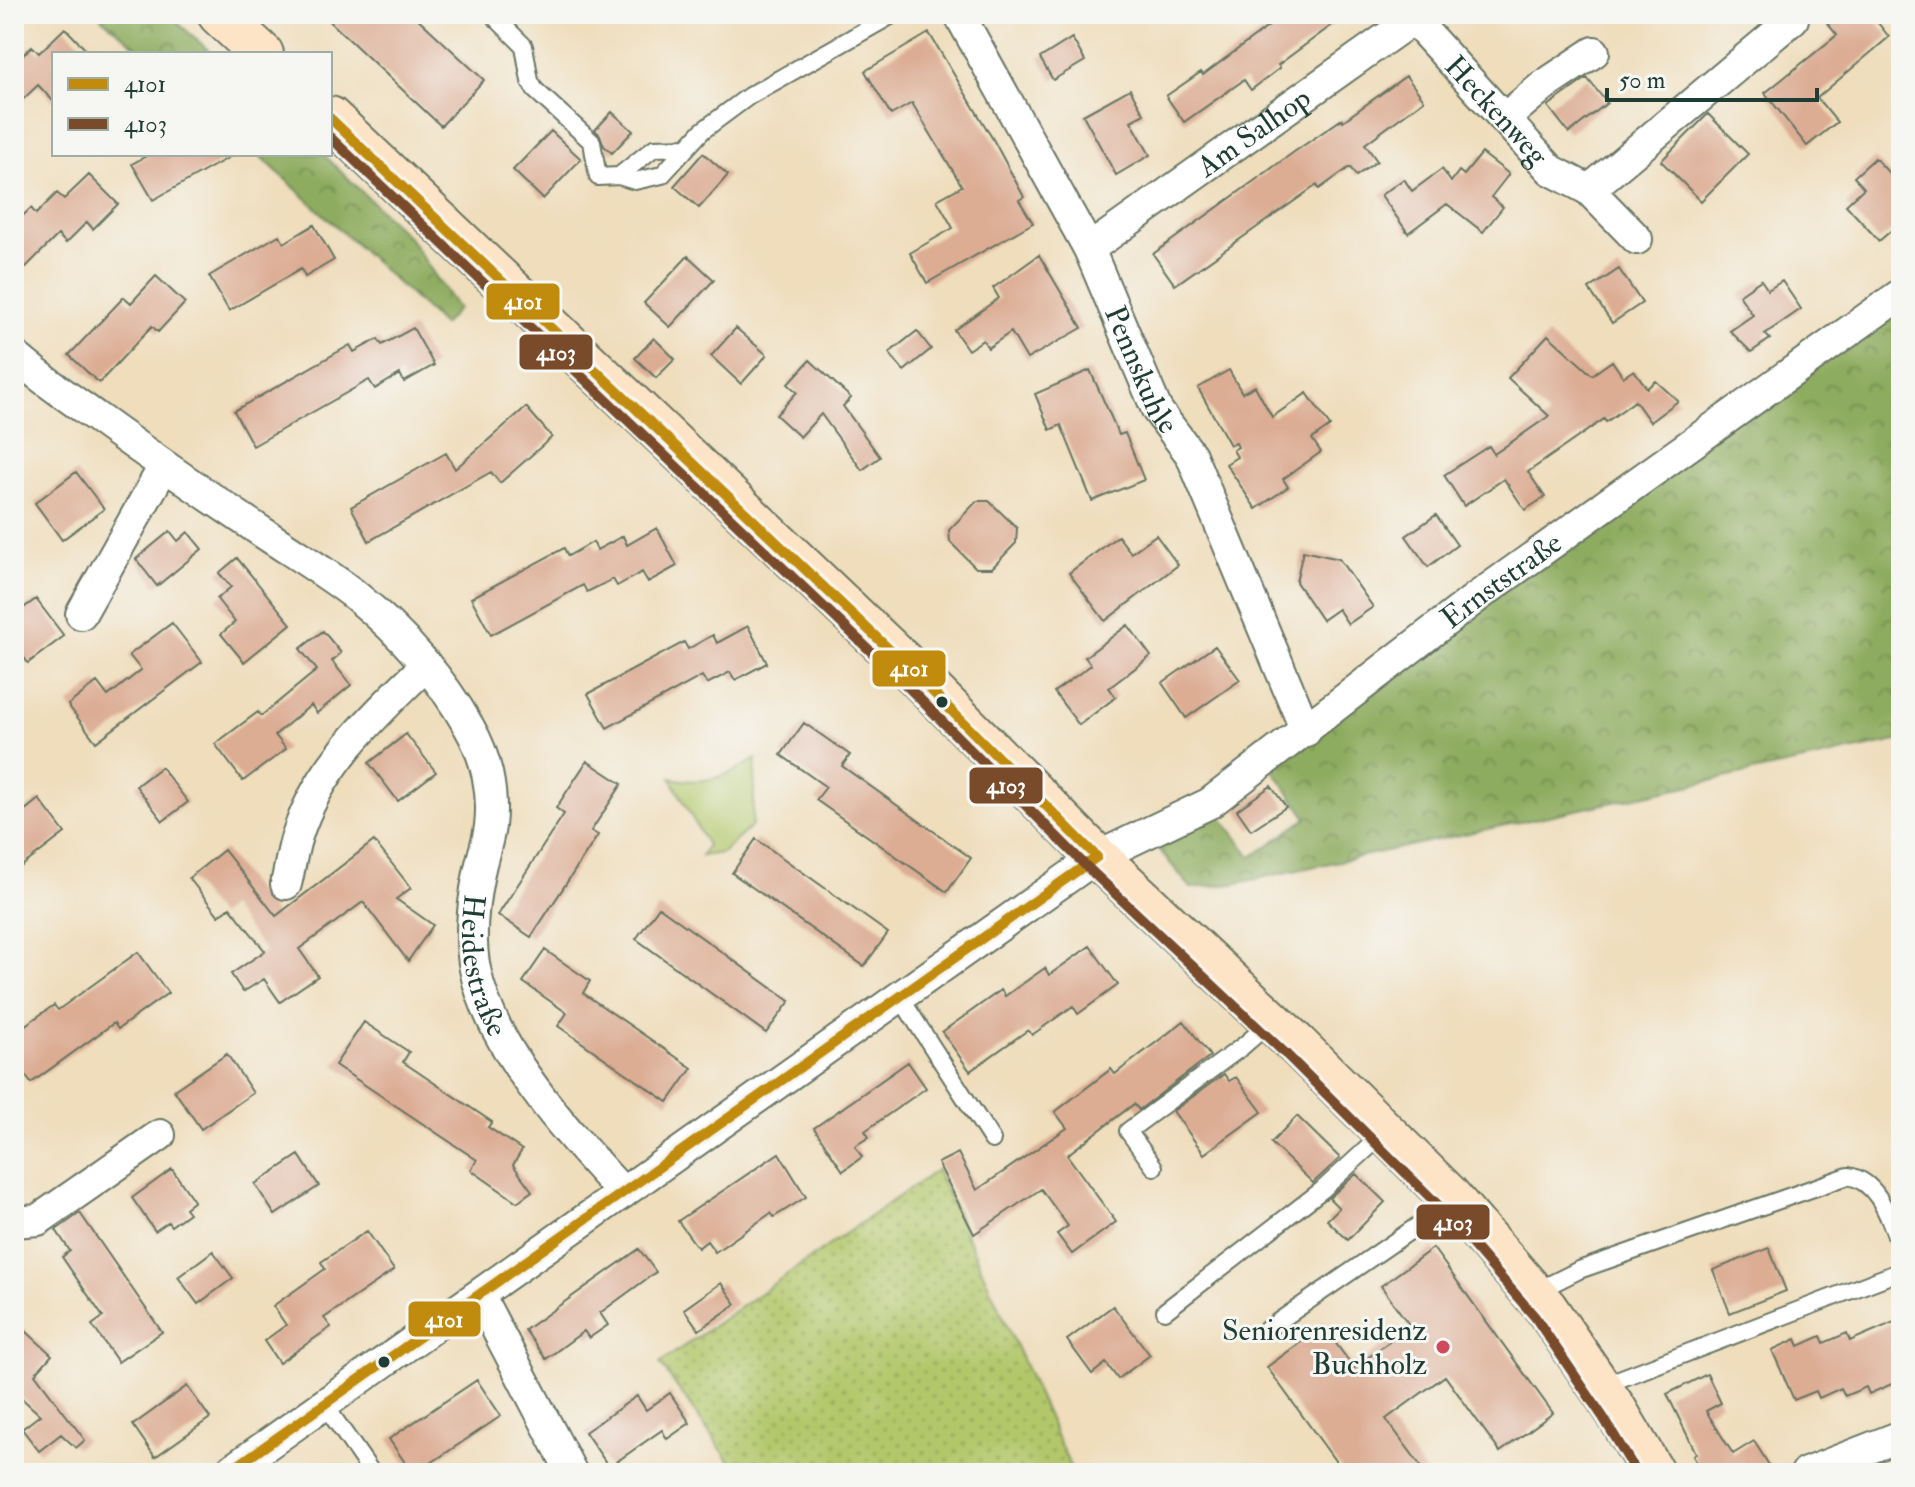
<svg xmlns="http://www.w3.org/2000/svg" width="1915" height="1487" font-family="'IM FELL Double Pica',serif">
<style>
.grass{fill:url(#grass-dots);stroke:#698250;stroke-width:2}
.forest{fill:url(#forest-crowns);stroke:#56744a;stroke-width:2}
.park{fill:#b3c76b;stroke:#698250;stroke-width:2}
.building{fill:#dcac93}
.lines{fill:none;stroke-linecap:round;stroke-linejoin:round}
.service-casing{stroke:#687563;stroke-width:20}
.minor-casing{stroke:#687563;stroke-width:34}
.secondary-casing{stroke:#687563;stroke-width:46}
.service{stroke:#fff;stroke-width:16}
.minor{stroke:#fff;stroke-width:30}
.secondary{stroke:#fee4c6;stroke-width:42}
.bus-1-casing{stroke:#f6f6f2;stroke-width:16}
.bus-2-casing{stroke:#f6f6f2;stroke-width:16}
.bus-1{stroke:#c18c0d;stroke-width:10}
.bus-2{stroke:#7a4b2a;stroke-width:10}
.bus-dot{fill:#1f3d34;stroke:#f6f6f2;stroke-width:3}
.poi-dot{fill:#d1495b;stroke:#f6f6f2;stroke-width:3}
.labels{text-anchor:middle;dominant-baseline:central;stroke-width:6;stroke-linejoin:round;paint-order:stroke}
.street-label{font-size:30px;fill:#1f3d34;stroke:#f6f6f2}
.poi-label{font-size:30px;fill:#1f3d34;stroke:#f6f6f2;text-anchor:end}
.line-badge{stroke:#f6f6f2;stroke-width:3}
.badge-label{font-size:22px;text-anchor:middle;font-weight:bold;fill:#fff}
</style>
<defs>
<pattern id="grass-dots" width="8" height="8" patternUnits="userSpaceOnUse" patternTransform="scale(2)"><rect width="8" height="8" fill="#b3c76b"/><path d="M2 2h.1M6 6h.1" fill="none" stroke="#91a359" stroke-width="1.8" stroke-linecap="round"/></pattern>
<pattern id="forest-crowns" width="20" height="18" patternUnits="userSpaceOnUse" patternTransform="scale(2)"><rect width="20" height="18" fill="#8eac5f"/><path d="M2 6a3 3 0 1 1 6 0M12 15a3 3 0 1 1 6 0" fill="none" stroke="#738d4f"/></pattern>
</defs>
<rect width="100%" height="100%" fill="#f6f6f2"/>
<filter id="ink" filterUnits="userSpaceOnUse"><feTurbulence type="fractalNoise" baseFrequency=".0125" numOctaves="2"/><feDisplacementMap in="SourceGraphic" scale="16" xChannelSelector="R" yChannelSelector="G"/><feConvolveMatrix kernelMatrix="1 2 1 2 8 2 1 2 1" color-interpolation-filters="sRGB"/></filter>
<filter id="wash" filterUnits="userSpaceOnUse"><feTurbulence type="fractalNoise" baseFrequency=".006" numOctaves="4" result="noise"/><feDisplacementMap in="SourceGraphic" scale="32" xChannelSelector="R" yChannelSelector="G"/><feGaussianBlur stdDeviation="1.8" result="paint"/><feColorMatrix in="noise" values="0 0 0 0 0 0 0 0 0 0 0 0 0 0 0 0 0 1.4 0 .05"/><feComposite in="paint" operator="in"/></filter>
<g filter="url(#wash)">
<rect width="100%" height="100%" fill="#efddbb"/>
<path class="grass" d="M937,1170l136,303h-335l-78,-110z"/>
<path class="forest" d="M97,14h71l45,40h-68z
M258,154h65l87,85 48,70 -15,16z
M1901,294v446l-668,144 -42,4 -45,-54 64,-31 42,54 55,-39 -41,-58z"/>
<path class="park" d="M756,759l-4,67 -30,27 -21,3 6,-11 -36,-67c33,8 57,-2 85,-19z"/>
<g id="blocks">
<path class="building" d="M322,14h91l71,66 -43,46z
M1285,14h62l-69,51 2,3 -29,22 -7,-10 -60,42 -18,-26 35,-24 2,3z
M1839,14h32l18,23 -72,61 20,24 -30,24 -42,-53 72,-58 -10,-12z
M65,28l25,26h-36v48l-16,-17 -24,23v-44l18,-18 7,7z
M929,33l65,108 30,56 -5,3 14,23 -106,60 -17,-30 43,-25 -16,-28 25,-14 -50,-83 -21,12 -26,-44z
M1072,38l13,23 -32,19 -13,-22z
M1406,76l18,24 -59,44 12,17 -21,15 -6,-9 -31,22 -2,-4 -142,100 -22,-31 141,-102 48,-33 1,2z
M1587,78l20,25 -38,30 -21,-27z
M1130,89l14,25 -13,7 19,34 -34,20 -33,-60z
M612,112l21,19 -21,22 -8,-7 -4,-11 -5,-5z
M1708,114l40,40 -47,47 -40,-40z
M551,131l30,28 -38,40 -30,-29z
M703,153l25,22 -29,33 -25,-22z
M1482,153l27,21 -18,23 12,10 -20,25 -36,-28 -39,29 -27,-38 23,-16 8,12 30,-22 9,13 8,-11 5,4z
M150,154h85l-82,46 -21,-36z
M1875,158l26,28v36l-22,19 -33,-36 18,-17 -10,-11z
M89,175l29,29 -25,25 -6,-7 -21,21 -8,-8 -44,44v-55l17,-16 5,6 21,-21 7,6z
M314,225l20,35 -29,17 -4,-8 -72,42 -20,-35 70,-41 5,8z
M1039,255l43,73 -55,31 -16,-27 -23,16 -5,-8 -15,10 -14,-20 45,-32 -6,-10z
M688,256l26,24 -44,47 -26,-24z
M1619,269l23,34 -30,20 -23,-34z
M156,276l29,27 -27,29 -6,-6 -53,57 -30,-28 55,-58 7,6z
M1761,280l7,10 14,-9 19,28 -36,25 5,5 -19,13 -21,-21 23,-16 -14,-20z
M413,328l21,37 -30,17 -4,-8 -25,15 -6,-9 -116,66 -19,-35 116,-66 4,7 24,-13 4,6z
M736,328l31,27 -26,29 -30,-28z
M917,331l14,18 -27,22 -15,-18z
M1548,335l44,40 20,-14 11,16 11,-7 13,18 9,-7 22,20 -28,21 -15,-21 -29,21 -2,-3 -76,53 17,25 -20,13 -21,-31 -40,27 -20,-31 45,-29 5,8 55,-38 -41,-38z
M654,338l21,21 -19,19 -21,-20z
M810,360l41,38 -8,8 37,51 -18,13 -41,-56 -21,23 -24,-22 21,-23 -9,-8z
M1090,370l29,65 6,-2 19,47 -52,21 -31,-76 -11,5 -15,-36z
M1229,370l13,23 13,-7 17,31 35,-24 23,33 -18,13 9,13 -38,27 5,8 -32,22 -30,-45 11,-7 -4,-7 5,-3 -2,-4 -6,2 -32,-57z
M526,407l26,30 -52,46 -9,-11 -122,69 -18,-34 95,-54 9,16z
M76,472l28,37 -42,31 -27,-37z
M977,501h12l28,27 -1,15 -24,25h-16l-26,-26 -1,-12z
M1436,515l21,30 -29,22 -22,-31z
M657,528l20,38 -29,16 -6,-10 -25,14 -4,-7 -26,13 -4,-7 -92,50 -20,-37 93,-50 4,8 25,-14 4,8 26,-14 4,9z
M170,531l8,10 10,-9 14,17 -45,37 -21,-27z
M1156,535l22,30 -73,56 -36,-48 49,-37 13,17z
M1303,551l36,8 34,48 -25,17 -10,-15 -16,11 -26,-38z
M237,558l54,66 -47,38 -23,-28 14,-12 -18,-23 14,-12 -12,-14z
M36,599l28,37 -36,27 -14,-19v-29z
M172,623l30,39 -106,80 -28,-37 29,-23 11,14 33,-26 -12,-15z
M1128,625l23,31 -42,32 7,9 -37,28 -25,-33 37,-27 -6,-8z
M748,626l19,37 -32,17 -5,-8 -23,12 -5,-8 -95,52 -19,-34 96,-52 4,7 25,-14 4,8z
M323,631l18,22 -9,8 19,24 -34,28 -6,-8 -36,30 11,14 -43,32 -28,-37 43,-32 3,4 56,-46 -17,-21z
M1215,646l25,34 -54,38 -24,-35z
M804,723l46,32 -8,11 129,92 -24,34 -131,-92 10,-13 -45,-32z
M406,734l30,38 -38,29 -29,-38z
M587,761l35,23 -31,47 7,4 -67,102 -33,-22 66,-101 -8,-6z
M161,767l27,35 -25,19 -27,-35z
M1271,786l15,21 -35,23 -14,-20z
M39,799l26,34 -51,39v-53z
M756,839l132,94 -24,33 -132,-93z
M374,841l37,47 -15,11 37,26 -25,36 -45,-59 -64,47 19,27 -38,26 -16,-23 -21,13 -12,-18 34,-23 -35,-44 -11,9 -30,-38 35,-28 52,66z
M659,907l131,94 -24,32 -130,-94z
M1090,946l28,39 -40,29 -5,-8 -41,29 -4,-5 -58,41 -28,-39 59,-42 4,6 40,-28 4,7z
M545,950l45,31 -7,12 109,75 -24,34 -110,-76 9,-13 -44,-31z
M138,952l30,41 -50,36 -4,-6 -83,60 -17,-23v-27l40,-28 4,5z
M1184,1021l26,35 -71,54 -5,-6 -67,51 49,67 -44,32 -15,-20 11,-8 -27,-37 -67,45 -36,-71 20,-10 19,37 90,-62 -12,-16 56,-43 4,5z
M364,1022l45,30 -6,10 89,60 -4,5 34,23 -9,15 19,26 -15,11 -46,-32 6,-10 -142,-95z
M227,1054l26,39 -52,36 -27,-39z
M908,1062l18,26 -61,43 4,6 -14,9 7,11 -19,14 -29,-43z
M1224,1074l5,7 7,-4 26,35 -58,42 -31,-43z
M1297,1116l43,42 -27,25 -42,-40z
M779,1153l27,44 -32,20 -3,-4 -56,39 -8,-11 -9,7 -20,-27z
M299,1155l20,31 -44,29 -20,-31z
M172,1169l22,32 -9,7 4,5 -18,13 -3,-4 -13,9 -23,-33z
M1356,1174l29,28 -37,38 -21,-20 12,-12 -10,-10z
M80,1213l82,119 -44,30 -26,-37 11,-8 -41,-60 8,-6 -14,-21z
M367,1231l27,39 -70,48 7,9 -52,36 -15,-22 22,-16 -13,-19 52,-37 -4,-7z
M1433,1248l120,165 -53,39 -55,-76 -59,43 40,54h-82l-77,-106 56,-41 31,42 56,-42 -29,-40z
M1769,1248l17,43 -56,22 -17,-43z
M639,1249l17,23 -56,41 8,12 -19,13 -5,-7 -38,28 -21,-29z
M213,1251l20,27 -35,26 -20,-27z
M721,1283l15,21 -37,26 -15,-21z
M1113,1306l37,49 -32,24 -12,-16 -14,11 -25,-34z
M1901,1319v61l-32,14 -3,-7 -21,9 -4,-8 -22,10 -3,-7 -22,9 -22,-50 24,-11 3,7 22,-10 3,7 23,-10 3,8z
M14,1320l38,35 -17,19 50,66 -9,8 -15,-14 -22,17 -17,-22 18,-14 -23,-21 -3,3z
M1707,1374l14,29 -15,8 27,43 21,-13 20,32h-72l-9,-17 3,-3 -29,-59z
M477,1380l24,36 -85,57h-4l-23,-34z
M187,1386l23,32 -55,39 -22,-32z
M670,1393l20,30 -23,16 -5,-9 -53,37 -24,-35 52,-36 9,14z"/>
</g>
</g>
<g filter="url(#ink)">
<use href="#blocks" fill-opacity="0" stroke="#687563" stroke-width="2"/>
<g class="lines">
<g class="service-casing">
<path id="service" d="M492,14l32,32 6,35 5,9 57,52 6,35 21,-1 16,5 27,-6 40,-44 47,-35 145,-82
M619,176l35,-28 32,-1
M900,997l92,143
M1154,1167l-26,-36 115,-85 29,-25
M1535,1292l44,-22 269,-94c32,5 42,46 53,72
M1165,1311l157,-121 61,-56
M1266,1330l186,-128
M1601,1386l300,-115
M324,1404l48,69"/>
</g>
<g class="minor-casing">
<g id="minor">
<path id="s1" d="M959,14l130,235 68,161 34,45 115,276"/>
<path id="s2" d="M1413,19l138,151 38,20 48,49"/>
<path d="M1504,119l39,-33 51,-34"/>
<path d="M1589,190l204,-171"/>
<path id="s3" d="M1089,249l324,-230 -4,-5"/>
<path id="s4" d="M14,355c26,23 54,42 82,62 55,40 112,79 169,117 30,20 62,39 90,61 44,36 86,82 114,132 17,29 25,65 21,99 -2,16 -8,31 -11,47 -6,29 -10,66 -4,96 16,81 94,165 148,224"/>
<path d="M81,614l83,-148"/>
<path d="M286,884c4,-16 6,-33 11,-48 22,-71 78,-121 129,-171"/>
<path d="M14,1222l24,-2 122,-85"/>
<path d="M479,1295l93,178"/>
<path id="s5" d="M227,1473l870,-616 113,-54 267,-206 424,-303"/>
<path d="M1806,1473l95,-37"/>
</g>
</g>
<g class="secondary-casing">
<path id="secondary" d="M219,14l43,40
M330,118l583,554 184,185 200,188 151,150 98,113 69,101 38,64"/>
</g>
<use href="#service" class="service"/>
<use href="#minor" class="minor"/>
<use href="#secondary" class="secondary"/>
<g class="bus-1-casing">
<path id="bus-1" d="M330,118l583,554 184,185
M227,1473l870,-616"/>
</g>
<g class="bus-2-casing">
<path id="bus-2" d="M330,137l573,545 184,185 200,188 151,150 97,112 68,100 34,56"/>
</g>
<use href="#bus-1" class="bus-1"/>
<use href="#bus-2" class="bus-2"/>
</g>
</g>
<g class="bus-dot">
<circle cx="942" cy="702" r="7"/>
<circle cx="384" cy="1362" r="7"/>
</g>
<circle class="poi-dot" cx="1443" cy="1347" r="8"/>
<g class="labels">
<g class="street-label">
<text stroke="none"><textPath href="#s2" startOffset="124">Heckenweg</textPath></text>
<text stroke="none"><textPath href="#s3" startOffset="202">Am Salhop</textPath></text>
<text stroke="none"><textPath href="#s1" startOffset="400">Pennskuhle</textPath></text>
<text stroke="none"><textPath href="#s5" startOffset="1558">Ernststraße</textPath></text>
<text stroke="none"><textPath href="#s4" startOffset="838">Heidestraße</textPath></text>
</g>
<g class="poi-label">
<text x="1427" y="1330">Seniorenresidenz<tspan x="1427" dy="34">Buchholz</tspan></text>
</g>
</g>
<g class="line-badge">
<rect x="485" y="282" width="76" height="39" rx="8" fill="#c18c0d"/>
<rect x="518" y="333" width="76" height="38" rx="8" fill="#7a4b2a"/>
<rect x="871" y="649" width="76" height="39" rx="8" fill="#c18c0d"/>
<rect x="968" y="766" width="76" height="39" rx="8" fill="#7a4b2a"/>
<rect x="1415" y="1203" width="76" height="38" rx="8" fill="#7a4b2a"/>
<rect x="407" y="1300" width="75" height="38" rx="8" fill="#c18c0d"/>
</g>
<g class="badge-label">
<text x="523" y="309">4101</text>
<text x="556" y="360">4103</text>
<text x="909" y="676">4101</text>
<text x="1006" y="793">4103</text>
<text x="1453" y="1230">4103</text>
<text x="444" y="1327">4101</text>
</g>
<rect width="1915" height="1487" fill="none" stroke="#f6f6f2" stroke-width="48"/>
<rect x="52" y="52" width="280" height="104" fill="#f6f6f2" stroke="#a0aca6" stroke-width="2"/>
<rect x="68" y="78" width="40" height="12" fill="#c18c0d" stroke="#a0aca6" stroke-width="2"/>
<text x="124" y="92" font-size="24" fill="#1f3d34">4101</text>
<rect x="68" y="118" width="40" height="12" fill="#7a4b2a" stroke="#a0aca6" stroke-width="2"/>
<text x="124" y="132" font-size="24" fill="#1f3d34">4103</text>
<path d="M1607 88v12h210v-12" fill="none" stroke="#1f3d34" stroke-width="4"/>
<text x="1619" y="88" font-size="24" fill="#1f3d34" stroke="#f6f6f2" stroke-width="6" paint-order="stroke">50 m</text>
</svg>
